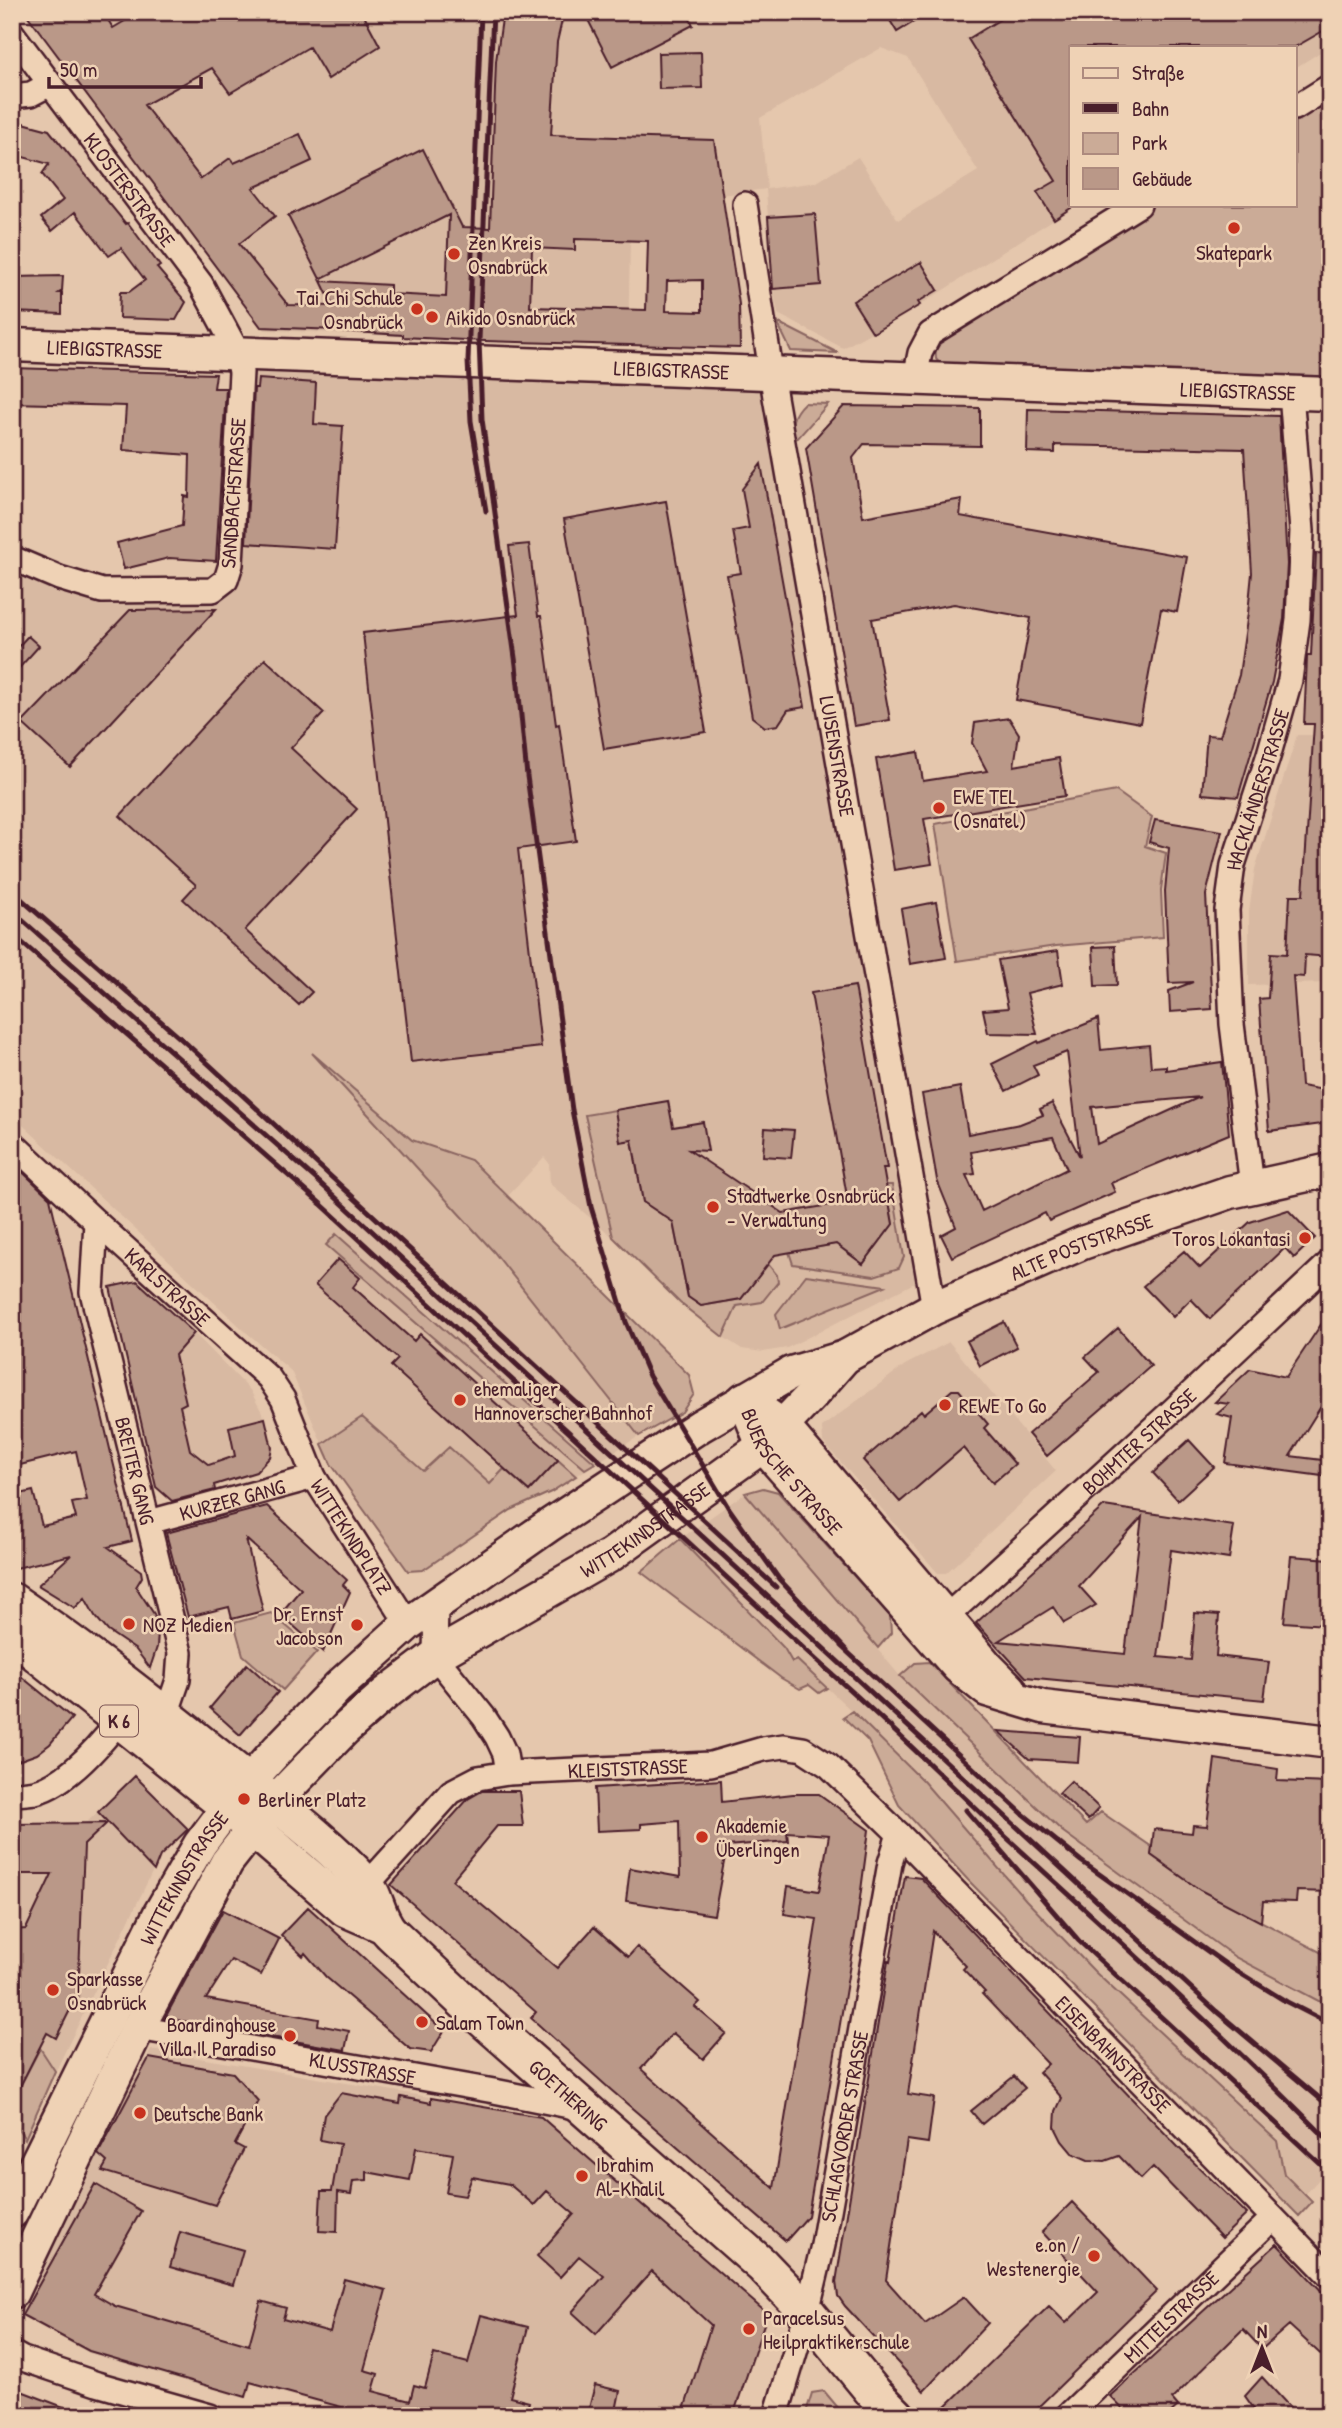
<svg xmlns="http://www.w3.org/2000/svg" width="1342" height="2428" font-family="'Patrick Hand',sans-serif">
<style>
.built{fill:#d8b9a2;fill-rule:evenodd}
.green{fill:#cbab97;stroke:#8a6561;stroke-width:2}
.building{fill:#ba9888;stroke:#4a1f2b;stroke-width:2;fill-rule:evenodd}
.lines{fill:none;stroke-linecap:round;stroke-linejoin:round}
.street-casing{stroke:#4a1f2b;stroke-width:28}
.secondary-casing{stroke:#4a1f2b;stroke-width:37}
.primary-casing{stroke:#4a1f2b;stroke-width:40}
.street{stroke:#efd2b5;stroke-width:23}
.secondary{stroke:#efd2b5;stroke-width:32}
.primary{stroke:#efd2b5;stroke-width:35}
.rail{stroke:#4a1f2b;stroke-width:5}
.poi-dot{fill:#c8321e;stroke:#efd2b5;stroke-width:2.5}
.labels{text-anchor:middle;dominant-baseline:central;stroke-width:5;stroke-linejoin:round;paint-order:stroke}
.shield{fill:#efd2b5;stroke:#7c5554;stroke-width:2}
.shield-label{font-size:19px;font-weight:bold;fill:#4a1f2b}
.street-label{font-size:21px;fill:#4a1f2b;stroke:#efd2b5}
.poi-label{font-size:21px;fill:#4a1f2b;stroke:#efd2b5;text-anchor:start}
</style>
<rect width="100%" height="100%" fill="#e5c7ad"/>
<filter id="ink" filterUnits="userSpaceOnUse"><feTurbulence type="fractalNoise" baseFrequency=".0143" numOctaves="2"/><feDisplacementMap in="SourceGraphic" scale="14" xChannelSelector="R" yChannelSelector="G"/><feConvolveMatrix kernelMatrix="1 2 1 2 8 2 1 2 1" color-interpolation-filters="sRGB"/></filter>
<g filter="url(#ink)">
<path class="built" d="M25,12h1305v34l-35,22v-21h-224v158h5l-156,100 -77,43 -65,-34 -5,-25 -7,-100 -44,6 -92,45 -2,105 -79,-2 -284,-13zM881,48l27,10 70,113 -80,49 -40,-63 -41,25 -50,7 -7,-71z
M237,351l534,20 157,905 -141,72 -24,4 -21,-3 -19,-12 -43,-34 -67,-66 -63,-53 -1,-21 -5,-6 -36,39 -37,-36 -59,-20 -94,-81 176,193 145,184 -88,56 -40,18 -88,60 -15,1 -77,-107 -40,-93 -45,-39 -234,-217v-557l90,33 124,-11z
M1297,735h33v248l-81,2v-73l6,-43z
M137,1281l57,52 56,57 15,28 7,30 -2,9 -14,15 -33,10 -8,7 -42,13 -17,-15 -46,-200z
M949,1342l107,129 -110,102h-8l-115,-131 -1,-15 83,-62z
M745,1493l155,183 162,155 173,126 95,50v180l-11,-8 -14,16 -21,-21 -7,-33 -182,-169 -69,-72 -130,-148 -99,-92 -5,2 -8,-14 -104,-109z
M135,1776l53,53 -28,27 -148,305v-337l74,-1z
M151,2050l391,66 222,193 3,12 -33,95h-370l-112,-32 -5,15 -158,-46 -69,-38 -3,-7 78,-155z"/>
<path class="green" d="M1330,94v283l-15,-1 -1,7 -123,-5 -3,-7 -195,-5 -50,1 -7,-8 -1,-18 214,-136h146v-90z
M777,322l61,31 -47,-2z
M804,403l24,1 -30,34 -6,2c-1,-16 0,-26 12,-37z
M1116,791l36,26 -7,29 21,7 -5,37 2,47 -107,9 -99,15 -22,-137z
M312,1053l100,87 59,20 218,215 5,19 -12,18 -43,24 -145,-184z
M615,1110l17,30 11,62 30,20 15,75 13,9 40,-7 27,-35 9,11 1,7 -16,20 -25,4 -14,31 -43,-34 -67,-66 -28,-122z
M886,1185h6l12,72 -5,11 -25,8 -81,-12 -4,-12 47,-8 27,20 30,-40z
M336,1234l259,229 -10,6 -259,-224z
M806,1275l79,11 -105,43 -4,-15z
M362,1417l61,54 26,-24 41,37 14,-15 25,22 29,-31 18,16 -25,16 -40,18 -88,60 -15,1 -77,-107 -9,-20z
M763,1488l15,4 112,124 1,17 -13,15 -133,-155z
M680,1539l104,109 8,14 5,-2 30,28 -8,5 -10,-8 -9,4 -19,-11 -140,-106z
M271,1613l46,39 -34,38 -40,-35 -9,-32z
M929,1662l157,163 15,-13 51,35 -1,8 49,35 130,67v50l-95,-50 -173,-126 -162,-155 15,-13z
M852,1711l71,70 103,119 69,72 182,169 7,33 28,28 -13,14 -331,-336 -69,-75 -31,-64 -25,-24z
M40,2048l15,23 -30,68 -13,-20v-17z
M824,2391l21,25h-5l-4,-4 -2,4h-29l7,-23z"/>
<path class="building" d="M25,12h78l10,16 27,-16h222l18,34 -52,33 -19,-32 -79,46 -18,-25 -68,37 57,74 29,-21 4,5 66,-29 12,27 -59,27 22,28 -36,28 49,61 45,1 -12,-25 69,4v9l56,3 3,-82 -129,64 -32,-63 135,-67 39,78 28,1 6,-167 7,-49h61l-7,30 -6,93 163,5 25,164 1,44 -255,-7 -82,-4v-2l-66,-4v-1l-76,-3zM575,239l73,2 -2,69 -116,-3 2,-59 43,2zM702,280v32l-36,-1 1,-30z
M584,12h103l6,13 -81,42z
M885,12h45l-33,20z
M1012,12h318v15l-35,20h-224v161l-17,11 -17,-27 19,-11 -88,-142z
M701,52l1,36 -43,1 -1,-36z
M12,120l37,10 77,94 2,-1 32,43 -3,2 29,34 -10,18 -57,-2 1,-26h9l16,-12 -24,-32 -12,8 -34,-44 -23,19 -11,-13 22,-18 -21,-26 7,-10 -37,-10z
M815,214l6,71 -48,4 -5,-72z
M921,262l17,28 -20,12 2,3 -47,28 -20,-32z
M63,276l-1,15 -3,2h3v21l-50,-2v-35z
M12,368l204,6 -2,14h12l-10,173 -47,-3 -45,11 -7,-26 65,-17 2,-30 5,1 1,-42 -67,-5 3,-44 -114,-3z
M258,379l58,4 -2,41 29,2 -8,123 -89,-6 8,-155h3z
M844,406l136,2v38l-116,-2 -11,14 10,59 99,-18 -2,17 227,41 -10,55 -16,-3 -21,114 -124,-23 15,-82 -77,-14 -82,15 18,101 -36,6 -48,-278z
M1028,409l251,7 8,148 -3,55 -12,63 -34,115 -36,-3 5,-59 13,1 19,-61 9,-62 4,-40 -8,-124 -189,-4v8l-28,-1z
M761,464l44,243 -17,3 -10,15 -13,2 -13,-10 -25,-142 14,-2 -8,-42 16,-3 -7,-39z
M666,501l40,231 -102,17 -40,-230z
M529,544l9,72h3l15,109 3,-1 17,117 -58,8 23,198 -130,15 -48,-429 155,-18 -9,-69z
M1316,553l14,1v403l-25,-2 -1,22 -11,-1 8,110 29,5v35l-9,-2 -52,7 -10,-132 9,-1 3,-45 16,1 3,-59h13l11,-171h-10l3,-66v-3h4z
M216,609l-146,158 -48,-44 108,-113z
M28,636l11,10 -27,30v-23z
M265,659l59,54 -33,35 66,61 -112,121 67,62 -13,13 -116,-106 13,-14 -76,-69z
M1009,718l10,16 -5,32 45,-8 6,38 -141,23 8,45 -38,6 -18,-111 42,-7 5,29 64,-10 -15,-28 3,-20z
M1155,820l67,11 -16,64 6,114 -42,3 -1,-21 24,-9 -24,1 -4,-92 4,-43 -20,-6z
M936,902l10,56 -36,6 -9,-55z
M1115,946l2,39 -22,1 -2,-39z
M1058,951l5,33 -36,9 10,41 -49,-1 -5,-23 25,-2 -10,-48z
M855,986l32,182h-4l10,56 -30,40 -27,-20 -61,11 -34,44 -40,7 -13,-9 -15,-75 -30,-20 -11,-62 -12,2 -5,-32 53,-9 5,26 30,-5 5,29 -19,-1 94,63 65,-11 -37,-209z
M1098,1019l3,31 48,-5 2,22 15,-1v4l56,-8 7,72 -118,49 4,9 -66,29 -4,-8 -93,44 -11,-22 15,-8 -19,-47 -15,-86 38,-7 8,47 52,-10 23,-9 -3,-6 12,-6 28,54 -13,-105 -34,13 5,10 -32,16 -14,-27 46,-23 1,2zM1200,1097l-103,47 -5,-37zM1053,1137l14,32 -85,42 -16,-36 9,-1 -4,-22z
M765,1128l29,2 -3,28 -28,-2z
M12,1162l38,36 82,343 -24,6 33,24 1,6 -6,10 18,27 4,18 -1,15 -7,21 -14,-18 -28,-19 -13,-15 -10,-18 -10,10 -37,-23 33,-30 -59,14v-73l21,-5 9,35 34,-8 -4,-15 15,-3 -11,-49 -56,14 -8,-32z
M1288,1210l27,28 -21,20 -9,-10 -75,71 -19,-20 -18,18 -30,-31 41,-35 16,17 50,-46z
M338,1259l22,19 -7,9 61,54 6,-7 138,126 -29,31 -138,-125 7,-7 -83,-74z
M137,1281l57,52 -19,22 11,48 -6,3 10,44 19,15 26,-9 -6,-29 36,-9 7,30 -2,9 -14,15 -42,13 1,5 -43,11 -16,-14 -46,-200z
M1330,1311v81l-40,64 40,5v16l-105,-14 7,-45 -15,-4 12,-10 -14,-2 35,-33 36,8z
M1004,1322l13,25 -37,19 -13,-25z
M1118,1328l33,38 -104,90 -19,-22 71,-62 -14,-15z
M952,1390h7l29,34 -4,4 31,36 -22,19 -30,-35 -63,54 -37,-42 58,-50 3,4z
M1189,1440l25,27 -36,33 -25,-27z
M267,1506l80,74 -4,5 7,7 -27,60 -43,-38 21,-25 -55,-50 17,72 -31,8 -3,-12 -41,10 -22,-84z
M1104,1506l130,20 -5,33 -58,-9 -13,107 33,3 4,-47 24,2 -3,41 53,6 -5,38 -238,-23 -50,-54zM1142,1517l-17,137 -127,-13 55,-34 11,16 32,-18 -17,-19z
M1291,1556l39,3 -4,66 -42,-3z
M247,1664l31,28 -38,43 -30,-27z
M12,1669l60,49 -22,26 -13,10 -25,9z
M998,1731l82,6 -2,25 -49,-3z
M1215,1759l63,10 -1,12 53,2v109l-33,-1 -1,11 -33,-1 -2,21 -61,-32 -49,-35 3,-26 38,4 1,-8 14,1z
M135,1776l53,53 -28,27 -6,15 -56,-59z
M721,1780l1,22 71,-8h26l50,36 -13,98 -48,288 -22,25 -175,-151 -80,-72 5,-6 -145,-127 77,-86 14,-8h37l4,35h-26l-45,54 105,88 37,-41 34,30 9,-10 63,55 -5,5 31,26 -23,26 -30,-26 -32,36 133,119 43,-269 -33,-5 4,-28 31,5 10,-56 -42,-3 1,9 -61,5 -13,69 -88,-14 4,-33 50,9 -1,-56 -38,3v5l-44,2 -2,-43z
M1071,1781l28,27 -11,12 -29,-27z
M107,1823l-23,22 -6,155h-3l-19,38 -9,-5 -35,69v-172l14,-1 26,-55h-40v-50z
M905,1876l16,2 258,270 68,66 -25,24 -69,-71 -12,12 -22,-23 -14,5 -17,-1 -16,-7 -10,-12 -7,-14 1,-16 6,-13 -23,-26 9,-8 -66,-70 3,-2 -22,-23 3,-3 -33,-35 -25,163 26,4 -6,45 -21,-3 -21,140 39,44 39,-27 24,26 -64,68 -79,-85 -7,-10 -2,-14 52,-321 2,1z
M308,1907l136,124 -13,21 -21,-3 -84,-72 -21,-24 -2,3 -22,-21z
M223,1910l56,29 -18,36 -30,-15 -25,39 113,20 -1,6 31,6 -4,19 -180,-32z
M149,2058l84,15 25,28 -23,43 9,5 -29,56 -113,-34 5,-9 -9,-8z
M1014,2076l11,12 -43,36 -11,-13z
M341,2093l59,11 1,-7 30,6v-5l110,19 221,192 3,12 -32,95h-40l-10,-3 28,-88 -59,-54 -56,63 -24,-22 32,-36 -25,-20 -19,21 -23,-21 37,-42 -27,-23 -13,14 -25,-21 -37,-7 -7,19 -19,-3 7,-39 -37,-6 -6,32 -43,-8v8l-14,1 -2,13 -13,-2 -1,40 -18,-1 2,-40h11l8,-47 -20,-4 4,-25z
M95,2184l46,27 -47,83 21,12 134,39 12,-44 25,7 -3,11 47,13 14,-53 42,11 -22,80 14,4 -5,17 37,10 4,-16 11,3 9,-34 34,9 13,-48 47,12 -18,70 19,5 -4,14h-151l-124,-34 -4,15 -157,-46 -67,-36z
M1072,2202l85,89 -128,125h-75l-10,-8 105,-102 17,17 32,-31 -56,-60z
M180,2232l63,18 -10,35 -63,-18z
M1277,2244l53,56v63l-41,-38 -27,24 -19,-20 -71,70 6,7 -11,10h-38l-19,-20z
M1262,2377l36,39h-39l-14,-20z
M595,2385l25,6 -5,25h-28z
M16,2389l66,25v2h-70v-19z"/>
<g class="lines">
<g class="street-casing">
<g id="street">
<path id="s1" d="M12,33l189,251 36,67 4,21 -10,192 -5,16 -13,10 -111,1 -43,-13 -47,-20"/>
<path d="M12,96l19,-2 19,-10"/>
<path d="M1295,108l35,-22"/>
<path id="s2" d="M745,204l30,193 159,911"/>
<path d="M915,378l5,-25 10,-19 209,-129"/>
<path id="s3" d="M12,1143l84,79 173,156 14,21 31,78 94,147"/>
<path id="s4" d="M1252,1186l-20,-162 -5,-114 6,-45 36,-111 21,-74 8,-60 4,-89 -11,-138"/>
<path id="s5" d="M96,1222l-4,70 88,361 -2,27 -12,35"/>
<path id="s6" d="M149,1522l165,-45"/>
<path d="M436,1603l-1,53 49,61 13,20 8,17 3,19"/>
<path id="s7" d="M946,1617l228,-208 156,-147"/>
<path d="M12,1794c8,0 15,-1 23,-2 31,-7 65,-47 84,-71"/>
<path id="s8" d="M367,1885l84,-93 27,-14 30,-5 203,-9 52,-15 21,-3 19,3 26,17 70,68 431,442"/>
<path id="s9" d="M138,2028l356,63 85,17"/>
<path d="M12,2353l11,6 74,25 113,32"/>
<path id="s10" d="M776,2416l31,-104 16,-67 67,-382 9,-29"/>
<path id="s11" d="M1067,2416l206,-198"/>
</g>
</g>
<g class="secondary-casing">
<g id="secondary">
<path id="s12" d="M12,345l1318,49"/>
<path id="s13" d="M744,1399l19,47 195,221 29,23 56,17 287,35"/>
<path d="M766,1414l17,12 205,241 22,22"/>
<path id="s14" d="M12,2212l148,-299 40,-69 36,-48 43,-48 59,-61 70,-63 140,-98 152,-100 91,-53 54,-16 89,-49 148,-65 148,-51 100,-22"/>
<path id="s15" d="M12,2292l126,-264 89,-166 47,-60 70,-72 41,-36 50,-38 176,-101 152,-109 47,-49 35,-40"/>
</g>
</g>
<g class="primary-casing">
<g id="primary">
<path id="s16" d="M12,1601c82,56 159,118 236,180 40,32 82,64 116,101 13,14 13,37 27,51l86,81 285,251 45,47 67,81 23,23"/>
<path d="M12,1634l215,172 119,103 37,16"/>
</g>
</g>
<use href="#street" class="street"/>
<use href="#secondary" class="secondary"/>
<use href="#primary" class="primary"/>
<path class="rail" d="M481,12l-13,349 3,60 15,90
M493,12l-14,328 3,79 34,246 11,111 45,334 19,97 35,115 23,54 79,131 51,72 68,72
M12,891l176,154 543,500
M12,911l307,271 897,829 114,96
M12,934l309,270 503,463c63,54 121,113 182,170 110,100 220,200 324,305
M725,1540l51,47
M841,1646l182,168 58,47 146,104 60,37 43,22
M966,1810l113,131 251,232"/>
</g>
</g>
<g class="poi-dot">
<circle cx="1234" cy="228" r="7"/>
<circle cx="454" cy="254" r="7"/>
<circle cx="417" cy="309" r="7"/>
<circle cx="432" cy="317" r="7"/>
<circle cx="939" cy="808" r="7"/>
<circle cx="713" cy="1207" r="7"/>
<circle cx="1305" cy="1238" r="7"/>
<circle cx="460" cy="1400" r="7"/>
<circle cx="945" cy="1405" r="7"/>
<circle cx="129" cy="1624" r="7"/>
<circle cx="357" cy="1625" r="7"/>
<circle cx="244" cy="1799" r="7"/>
<circle cx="702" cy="1837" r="7"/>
<circle cx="53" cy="1990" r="7"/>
<circle cx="422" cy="2022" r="7"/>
<circle cx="290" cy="2036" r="7"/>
<circle cx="140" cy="2113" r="7"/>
<circle cx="582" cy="2176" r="7"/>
<circle cx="1094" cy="2256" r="7"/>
<circle cx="749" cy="2329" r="7"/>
</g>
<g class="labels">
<rect class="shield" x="100" y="1705.5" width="38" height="31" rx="5"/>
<g class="shield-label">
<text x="119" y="1721">K 6</text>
</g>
<g class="street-label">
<text stroke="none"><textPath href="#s1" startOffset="196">KLOSTERSTRASSE</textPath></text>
<text stroke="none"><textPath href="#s12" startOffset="93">LIEBIGSTRASSE</textPath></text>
<text stroke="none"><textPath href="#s12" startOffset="660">LIEBIGSTRASSE</textPath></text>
<text stroke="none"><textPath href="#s12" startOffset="1227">LIEBIGSTRASSE</textPath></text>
<text transform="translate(233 493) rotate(-86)">SANDBACHSTRASSE</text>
<text stroke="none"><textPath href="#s2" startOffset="560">LUISENSTRASSE</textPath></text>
<text stroke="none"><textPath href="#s4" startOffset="402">HACKLÄNDERSTRASSE</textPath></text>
<text stroke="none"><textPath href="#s14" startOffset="1493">ALTE POSTSTRASSE</textPath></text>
<text stroke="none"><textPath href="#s3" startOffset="212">KARLSTRASSE</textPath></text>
<text stroke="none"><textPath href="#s7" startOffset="261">BOHMTER STRASSE</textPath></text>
<text stroke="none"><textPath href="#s5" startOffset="254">BREITER GANG</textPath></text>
<text stroke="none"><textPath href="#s13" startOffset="88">BUERSCHE STRASSE</textPath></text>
<text stroke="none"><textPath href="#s6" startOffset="86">KURZER GANG</textPath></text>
<text stroke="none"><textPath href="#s15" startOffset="1020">WITTEKINDSTRASSE</textPath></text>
<text stroke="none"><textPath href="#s3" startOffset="528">WITTEKINDPLATZ</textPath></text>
<text stroke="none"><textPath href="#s8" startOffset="306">KLEISTSTRASSE</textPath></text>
<text stroke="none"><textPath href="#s14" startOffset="376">WITTEKINDSTRASSE</textPath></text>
<text stroke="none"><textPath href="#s8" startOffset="920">EISENBAHNSTRASSE</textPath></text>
<text stroke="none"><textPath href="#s9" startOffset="228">KLUSSTRASSE</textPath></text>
<text stroke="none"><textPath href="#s16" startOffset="749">GOETHERING</textPath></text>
<text stroke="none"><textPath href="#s10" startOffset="298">SCHLAGVORDER STRASSE</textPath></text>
<text stroke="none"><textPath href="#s11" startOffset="144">MITTELSTRASSE</textPath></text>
</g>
<g class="poi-label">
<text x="468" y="242">Zen Kreis<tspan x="468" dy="24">Osnabrück</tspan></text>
<text x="1234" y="252" text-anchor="middle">Skatepark</text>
<text x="403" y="297" text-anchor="end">Tai Chi Schule<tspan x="403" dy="24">Osnabrück</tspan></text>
<text x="446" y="317">Aikido Osnabrück</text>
<text x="953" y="796">EWE TEL<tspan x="953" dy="24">(Osnatel)</tspan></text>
<text x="727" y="1195">Stadtwerke Osnabrück<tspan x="727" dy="24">- Verwaltung</tspan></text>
<text x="1291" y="1238" text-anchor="end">Toros Lokantasi</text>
<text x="474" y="1388">ehemaliger<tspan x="474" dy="24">Hannoverscher Bahnhof</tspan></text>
<text x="959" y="1405">REWE To Go</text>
<text x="343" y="1613" text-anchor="end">Dr. Ernst<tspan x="343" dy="24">Jacobson</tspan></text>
<text x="143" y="1624">NOZ Medien</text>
<text x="258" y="1799">Berliner Platz</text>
<text x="716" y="1825">Akademie<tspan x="716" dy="24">Überlingen</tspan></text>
<text x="67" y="1978">Sparkasse<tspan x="67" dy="24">Osnabrück</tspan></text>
<text x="436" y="2022">Salam Town</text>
<text x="276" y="2024" text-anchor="end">Boardinghouse<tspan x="276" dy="24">Villa Il Paradiso</tspan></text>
<text x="154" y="2113">Deutsche Bank</text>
<text x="596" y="2164">Ibrahim<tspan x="596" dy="24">Al-Khalil</tspan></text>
<text x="1080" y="2244" text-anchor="end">e.on /<tspan x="1080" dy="24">Westenergie</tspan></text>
<text x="763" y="2317">Paracelsus<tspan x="763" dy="24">Heilpraktikerschule</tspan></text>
</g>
</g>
<rect width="1342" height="2428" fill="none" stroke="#efd2b5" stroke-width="42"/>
<rect x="21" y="21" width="1300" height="2386" fill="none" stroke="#4a1f2b" stroke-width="2.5" filter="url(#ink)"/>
<rect x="1069" y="46" width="228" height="161" fill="#efd2b5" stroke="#ad8a7e" stroke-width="2"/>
<rect x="1083" y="68" width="35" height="10" fill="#efd2b5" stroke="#ad8a7e" stroke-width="2"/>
<text x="1132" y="80" font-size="21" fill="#4a1f2b">Straße</text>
<rect x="1083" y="103" width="35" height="10" fill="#4a1f2b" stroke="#ad8a7e" stroke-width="2"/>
<text x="1132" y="116" font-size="21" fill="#4a1f2b">Bahn</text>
<rect x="1083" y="133" width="35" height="21" fill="#cbab97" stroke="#ad8a7e" stroke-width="2"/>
<text x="1132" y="150" font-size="21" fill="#4a1f2b">Park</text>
<rect x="1083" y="168" width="35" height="21" fill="#ba9888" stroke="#ad8a7e" stroke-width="2"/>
<text x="1132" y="186" font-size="21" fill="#4a1f2b">Gebäude</text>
<g transform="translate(1262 2348)" stroke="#efd2b5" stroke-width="5" paint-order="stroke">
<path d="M0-5L12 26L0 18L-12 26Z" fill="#4a1f2b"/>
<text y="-10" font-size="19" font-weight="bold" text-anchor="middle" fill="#4a1f2b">N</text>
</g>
<path d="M49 77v10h152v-10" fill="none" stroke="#4a1f2b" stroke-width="3.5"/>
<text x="60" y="77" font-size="21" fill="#4a1f2b" stroke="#efd2b5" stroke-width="5" paint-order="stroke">50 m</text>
</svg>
